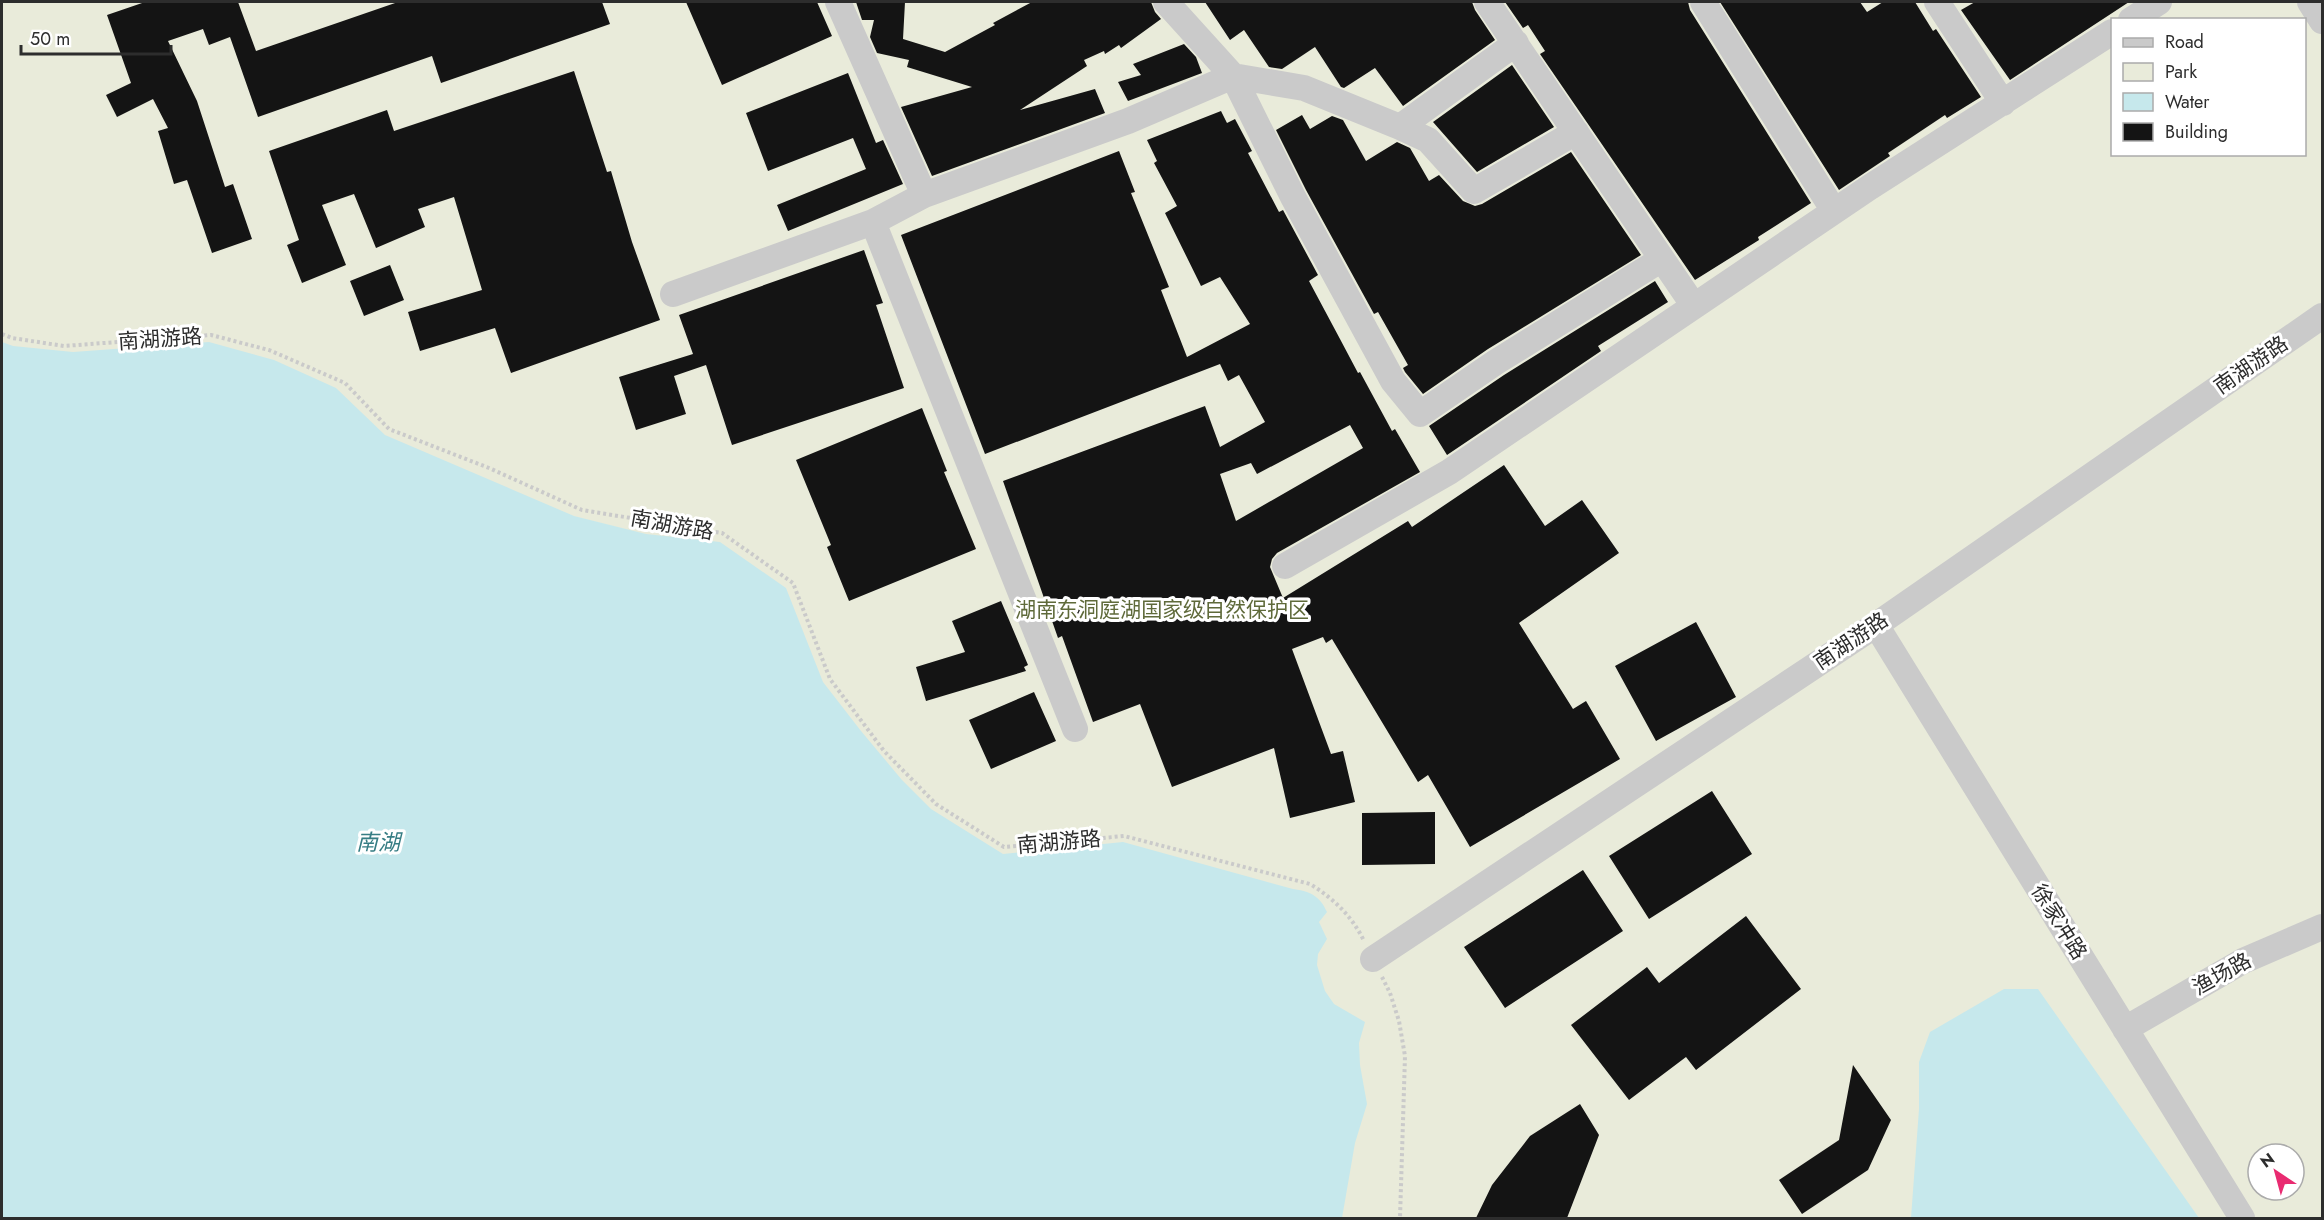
<svg xmlns="http://www.w3.org/2000/svg" width="2324" height="1220" font-family="Jost,'Noto Sans SC',sans-serif">
<style>
.green{fill:#e9ebda;fill-rule:evenodd}
.water{fill:#c6e8ec}
.building{fill:#141414;fill-rule:evenodd}
.lines{fill:none;stroke-linecap:round;stroke-linejoin:round}
.path{stroke:#cacaca;stroke-width:4;stroke-dasharray:3 3;stroke-linecap:butt}
.minor{stroke:#cacaca;stroke-width:26}
.labels{text-anchor:middle;dominant-baseline:central;stroke-width:6;stroke-linejoin:round;paint-order:stroke}
.street-label{font-size:21px;fill:#2d2d2d;stroke:#fff}
.park-label{font-size:21px;fill:#5f6a3a;stroke:#fff}
.water-label{font-size:22px;font-style:italic;fill:#367d84;stroke:#fff}
</style>
<rect width="100%" height="100%" fill="#fff"/>
<path class="green" d="M2,2h2320v1216h-2320zM2112,20h192v134h-192zM2258,1154h36v36h-36z"/>
<path class="water" d="M2,342l11,4 60,6 136,-10 65,18 62,28 49,47 189,81 72,18 74,8 66,46 37,94 38,49 41,49 29,29 72,45 120,-12 170,47c17,2 27,7 34,23l-8,10 8,17 -9,15 -1,11 8,26 9,13 31,18 -6,21 1,22 7,39 -12,39 -13,75h-1340z
M2004,989h34l161,229h-288l8,-109v-47l11,-30z"/>
<path class="building" d="M145,2h93l18,49 142,-49h204l8,22 -169,59 -9,-27 -174,61 -28,-80 -21,8 -6,-16 -35,12 29,60 28,86 8,-3 19,55 -40,14 -25,-73 -13,4 -16,-53 10,-3 -15,-29 -36,18 -11,-22 25,-12 -24,-68z
M686,2h131l15,34 -110,49z
M856,2h49l-2,37 42,13 50,-27 -2,-2 39,-21h119l4,10 6,7 -40,29 -2,-3 -14,9 -1,-3 -20,9 3,6 -67,44 75,-21 10,24 -173,63 -31,-69 71,-20 -65,-20 2,-7 -32,-7 -7,-16 4,-17h-12z
M1205,2h267l3,8 20,30 -92,66 -28,-38 -31,20 -3,-1 -26,-40 -33,22 -13,-2 -25,-37 -14,10z
M1505,2h183l2,8 121,193 -53,34 1,3 -64,40 -155,-226 5,-3 -17,-26 -5,3z
M1720,2h140l7,10 16,-10h32l18,29 3,-2 45,68 -34,21 -2,-3 -57,38 2,3 -51,34z
M1975,2h154l-119,78 -49,-70z
M1184,44l12,13 6,16 -74,28 -10,-19 23,-7 -8,-11z
M1512,65l42,62 -77,45 -44,-50z
M574,71l33,101 4,-1 21,71 28,78 -149,53 -16,-45 -75,23 -12,-39 74,-22 -28,-93 -36,12 7,18 -49,21 -22,-54 -32,11 24,60 -44,18 -15,-38 12,-5 -30,-89 118,-41 7,21z
M848,73l28,70 7,-3 20,44 -115,47 -11,-26 89,-36 -13,-31 -85,33 -22,-58z
M1221,111l6,12 8,-4 17,32 -4,2 31,59 4,-2 35,65 -9,6 31,58 18,34 2,-1 32,59 3,-2 25,43 -143,81 -5,6 -2,8 13,31 125,-77 4,6 92,-62 41,61 37,-26 37,53 -100,70 54,86 13,-8 34,58 -150,88 -42,-72 -10,7 -86,-143 -6,4 -3,-6 -31,12 39,105 12,-3 12,51 -65,16 -16,-70 -102,39 -32,-83 -47,18 -31,-86 -4,2 -55,-157 202,-75 15,41 45,-25 -26,-47 -11,6 -8,-17 -235,90 -84,-219 218,-84 16,41 -4,1 38,94 -8,3 26,67 63,-33 -30,-47 -19,9 -36,-73 12,-7 -23,-43 3,-2 -10,-21zM1350,425l13,23 -127,73 -16,-47 31,-11 6,11z
M1302,115l8,14 22,-13 11,4 23,41 31,-19 13,6 19,33 10,-6 24,26 12,5 7,-2 89,-52 70,103 -153,94 -65,45 -18,-22 -2,-4 5,-3 -30,-53 -4,2 -68,-124 -30,-60z
M864,250l19,53 -7,2 28,83 -172,57 -26,-80 -32,11 12,38 -50,16 -17,-53 74,-23 -14,-39z
M390,265l14,35 -40,16 -14,-35z
M1655,281l13,21 -70,44 3,5 -154,104 -18,-29 75,-51z
M922,408l25,63 -3,1 32,77 -127,52 -22,-54 4,-2 -35,-85z
M1001,601l27,64 -4,2 2,4 -100,30 -10,-34 49,-15 -13,-31z
M1696,622l40,75 -80,44 -41,-75z
M1034,692l22,49 -65,28 -22,-49z
M1712,791l40,63 -103,65 -40,-63z
M1435,812v52l-73,1v-52z
M1583,870l40,61 -118,77 -41,-61z
M1746,916l55,73 -105,81 -10,-13 -57,43 -58,-75 76,-58 12,16z
M1853,1065l38,55 -23,50 -66,44 -23,-34 60,-40z
M1580,1104l19,31 -32,83h-91l16,-33 38,-49z"/>
<g class="lines">
<path class="path" d="M2,334l10,4 52,8 147,-11 58,15 76,33 44,46 100,39 93,42 140,23 71,50 37,96 54,72 52,53 68,43 120,-11 186,48c23,14 42,32 54,57
M1382,977l8,16 9,28 6,35 -5,162"/>
<path class="minor" d="M838,2l86,193
M1166,2l67,74 60,121 100,184 27,33 76,-52 166,-103
M1487,2l207,304
M1703,2l131,209
M1937,2l66,101
M2310,2l12,19
M2131,20l28,-18
M1400,127l116,-84
M873,222l202,507
M673,294l200,-72 51,-27 204,-74 105,-45 71,12 96,39 28,13 46,51 102,-59
M1285,566l164,-94 421,-285 242,-155
M1876,625l366,593
M1373,959l503,-334 446,-309
M2125,1029l118,-68 79,-34"/>
</g>
<g class="labels">
<g class="street-label">
<text transform="translate(160 339) rotate(-4)">南湖游路</text>
<text transform="translate(2251 365) rotate(-35)">南湖游路</text>
<text transform="translate(672 525) rotate(10)">南湖游路</text>
<text transform="translate(1851 641) rotate(-34)">南湖游路</text>
<text transform="translate(1059 842) rotate(-5)">南湖游路</text>
<text transform="translate(2059 922) rotate(58)">徐家冲路</text>
<text transform="translate(2222 974) rotate(-29)">渔场路</text>
</g>
<g class="park-label">
<text x="1162" y="610">湖南东洞庭湖国家级自然保护区</text>
</g>
<g class="water-label">
<text x="378" y="842">南湖</text>
</g>
</g>
<rect width="2324" height="1220" fill="none" stroke="#2d2d2d" stroke-width="6"/>
<rect x="2111" y="18" width="195" height="138" fill="#ffffff" stroke="#ababab" stroke-width="1.5"/>
<rect x="2123" y="38" width="30" height="9" fill="#cacaca" stroke="#ababab" stroke-width="1.5"/>
<text x="2165" y="48" font-size="18" fill="#2d2d2d">Road</text>
<rect x="2123" y="63" width="30" height="18" fill="#e9ebda" stroke="#ababab" stroke-width="1.5"/>
<text x="2165" y="78" font-size="18" fill="#2d2d2d">Park</text>
<rect x="2123" y="93" width="30" height="18" fill="#c6e8ec" stroke="#ababab" stroke-width="1.5"/>
<text x="2165" y="108" font-size="18" fill="#2d2d2d">Water</text>
<rect x="2123" y="123" width="30" height="18" fill="#141414" stroke="#ababab" stroke-width="1.5"/>
<text x="2165" y="138" font-size="18" fill="#2d2d2d">Building</text>
<g transform="translate(2276 1172) rotate(324)"><circle r="28" fill="#ffffff" stroke="#ababab" stroke-width="1.5"/>
<path d="M0-4.5L10 22L0 15L-10 22Z" fill="#e92b71"/>
<text y="-9" font-size="16" font-weight="bold" text-anchor="middle" fill="#2d2d2d">N</text>
</g>
<path d="M21 45v9h150v-9" fill="none" stroke="#2d2d2d" stroke-width="3"/>
<text x="30" y="45" font-size="18" fill="#2d2d2d" stroke="#ffffff" stroke-width="4.5" paint-order="stroke">50 m</text>
</svg>
